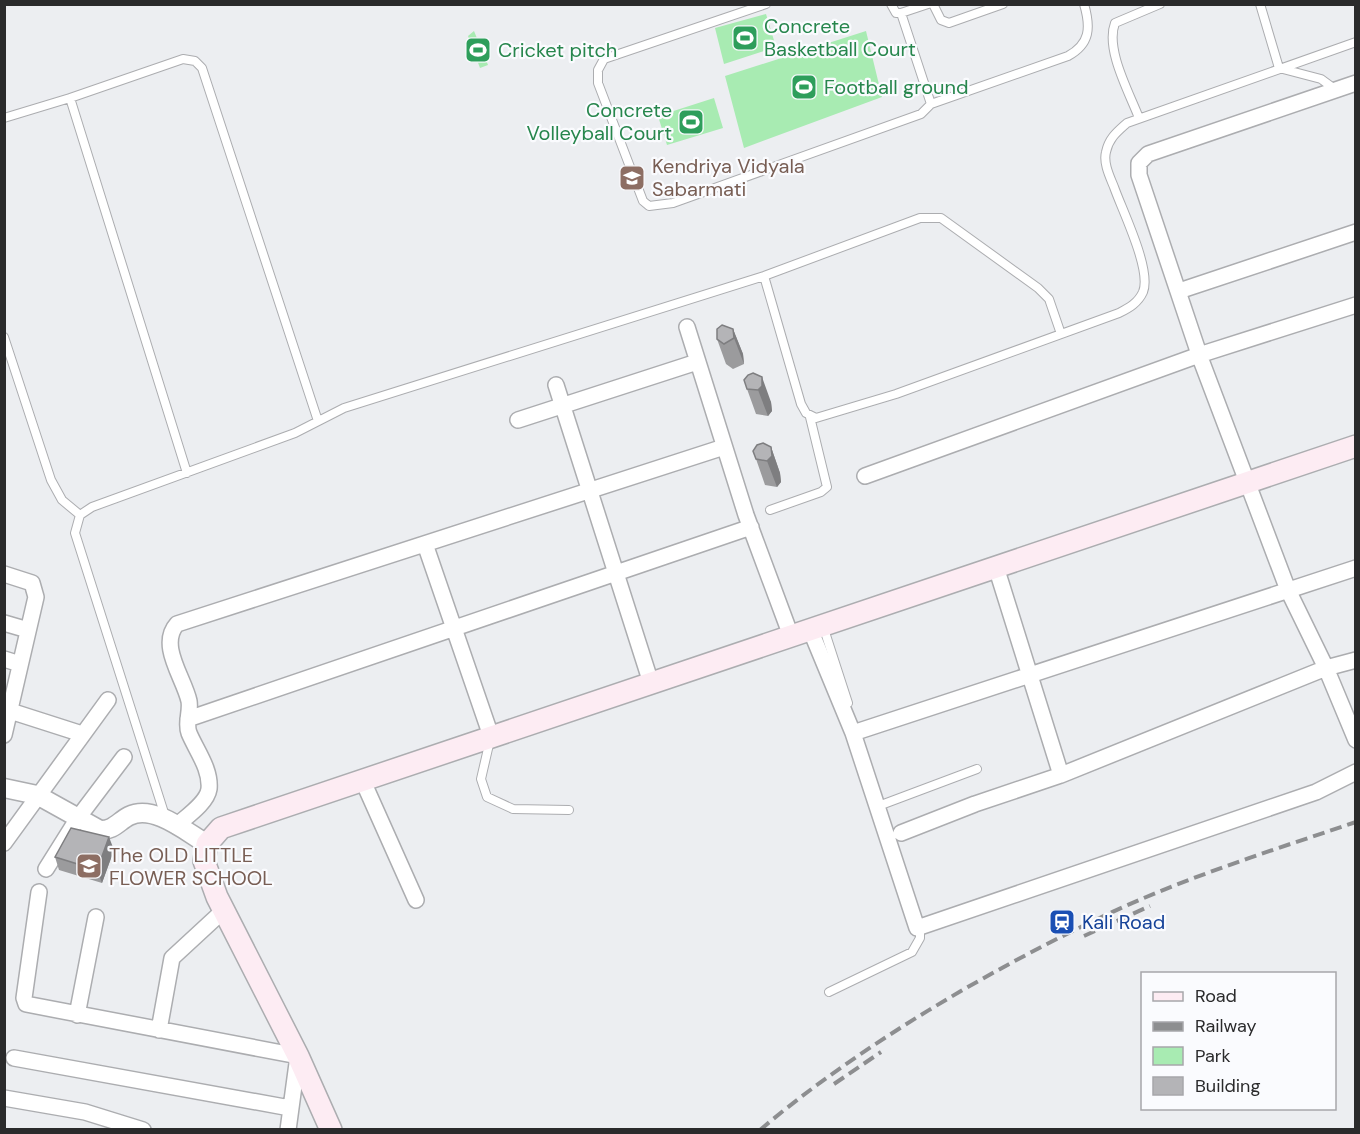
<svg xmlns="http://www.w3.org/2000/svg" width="1360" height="1134" font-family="'DM Sans',sans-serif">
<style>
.park{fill:#a8ebb2}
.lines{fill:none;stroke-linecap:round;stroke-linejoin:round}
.service-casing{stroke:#acadb0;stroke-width:10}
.minor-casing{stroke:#acadb0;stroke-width:18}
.tertiary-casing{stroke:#acadb0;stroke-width:21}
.secondary-casing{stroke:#acadb0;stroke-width:24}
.service{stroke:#fff;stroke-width:8}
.minor{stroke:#fff;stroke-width:15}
.tertiary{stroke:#fff;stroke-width:18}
.secondary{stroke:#fdecf3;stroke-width:21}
.rail{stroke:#8d8e90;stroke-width:4;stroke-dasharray:12 6;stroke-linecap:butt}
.wall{fill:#9b9b9d}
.shaded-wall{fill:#7e7e80}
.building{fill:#b4b4b7;stroke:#7e7e80;stroke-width:1.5}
.labels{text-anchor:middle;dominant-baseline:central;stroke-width:4.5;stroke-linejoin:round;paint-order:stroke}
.leisure-label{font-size:20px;fill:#27864d;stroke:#fafbfe;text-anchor:start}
.education-label{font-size:20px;fill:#785e54;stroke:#fafbfe;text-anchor:start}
.transit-label{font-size:20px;fill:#164399;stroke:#fafbfe;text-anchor:start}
</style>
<rect width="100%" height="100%" fill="#eceef1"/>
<path class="park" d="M766,14l10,33 -52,17 -9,-36z
M474,31l14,34 -8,3 -12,-32z
M866,31l16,66 -138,51 -19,-72z
M714,98l9,30 -56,17 -9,-29z"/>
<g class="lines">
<g class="service-casing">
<path id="service" d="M766,4l-162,55 -6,11v13l45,118 6,5 24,-3 248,-89 10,-10 137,-48c22,-12 23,-28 16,-52
M891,4l5,9h5l30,91
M933,4l8,16 8,3 54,-19
M1260,4l19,64
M901,13l27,-9
M1279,68l42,11 15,11
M4,118l66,-20
M1139,118c-10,-26 -34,-69 -24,-95l45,-19
M764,276l37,128 5,9 10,5 80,-24 223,-81c10,-5 19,-10 24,-21 9,-22 -21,-82 -29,-105 -4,-10 -11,-24 -8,-35 3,-14 11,-20 21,-29l229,-81
M4,337l47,143 11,20 18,15
M187,473l-117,-375 113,-39 12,2 7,7 116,353
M770,510l51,-18 6,-5 -17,-70
M823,626l25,77
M490,740l-9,39 6,18 26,12 56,1
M881,805l96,-36
M165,816l-90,-283 5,-18 12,-8 203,-74 49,-25 420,-132 156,-58h21l97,70 11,11 12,35
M829,992l83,-40 8,-14v-13"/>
</g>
<g class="minor-casing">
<path id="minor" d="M1356,83l-208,71 -9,9v12l62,185 87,230 38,78 30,72
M1179,291l177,-59
M687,327l59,188 45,121
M556,385l95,298
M518,420l179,-58
M865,476l334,-121 157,-50
M425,544l66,192
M996,567l65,208
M4,574l28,9 4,14 -32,138
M4,623l24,7
M810,629l43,104 64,195 399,-136 40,-20
M4,659l16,5
M4,709l78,25
M188,719l563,-192
M853,733l503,-165
M362,779l54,121
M176,826c10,-9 31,-23 33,-37 2,-20 -13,-39 -20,-56 -4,-10 2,-21 0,-32 -5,-23 -31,-56 -12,-77l547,-177
M901,833l74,-29 86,-29 265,-107 30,-8
M4,843l104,-143
M46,869l32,-51 46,-61
M39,892l-15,106 2,6 272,52 -10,74
M77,1015l19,-98
M159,1030l13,-72 52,-48
M14,1058l276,50
M4,1098l81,14 58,18"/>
</g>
<g class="tertiary-casing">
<path id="tertiary" d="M4,788l33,7 63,35c13,1 19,-9 29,-14 25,-12 57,16 78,28"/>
</g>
<g class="secondary-casing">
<path id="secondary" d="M331,1130l-33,-74 -81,-159 -13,-36 3,-17 14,-16 1135,-382"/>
</g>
<use href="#service" class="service"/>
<use href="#minor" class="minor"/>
<use href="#tertiary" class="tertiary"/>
<use href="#secondary" class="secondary"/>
<path class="rail" d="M1084,936l66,-30
M834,1084l47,-32
M760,1130c99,-84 231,-161 348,-216 79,-37 165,-64 248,-92"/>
</g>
<path class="wall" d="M733,329l10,25 1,10 -11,5 -7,-5 -9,-25z
M748,375l23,27 1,9 -4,5 -12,-2 -9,-25z
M771,447l9,26 1,9 -4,5 -12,-2 -9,-26z
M114,850l-12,33 -43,-13 -4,-13z"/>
<path class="shaded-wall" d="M733,329l10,25 1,10 -10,-26z
M762,377l9,25 1,9 -4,5 -10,-26z
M771,447l9,26 1,9 -4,5 -10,-26z
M109,837l5,13 -12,33 -5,-13z"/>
<path class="building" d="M722,325l11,4 1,9 -10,6 -7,-5v-10z
M753,373l9,4v9l-4,4 -11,-1 -3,-9 4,-5z
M763,443l8,4 1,9 -5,5 -11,-2 -3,-8 4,-6z
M71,828l38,9 -12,33 -42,-13z"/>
<defs>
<g id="stadium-square" transform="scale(1.35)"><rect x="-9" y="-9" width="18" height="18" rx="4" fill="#2e9e5b" stroke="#fafbfe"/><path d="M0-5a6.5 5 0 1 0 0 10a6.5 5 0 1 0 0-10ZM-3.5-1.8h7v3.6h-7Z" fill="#fff"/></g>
<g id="school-square" transform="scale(1.35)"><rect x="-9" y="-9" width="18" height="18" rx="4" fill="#8d6e63" stroke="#fafbfe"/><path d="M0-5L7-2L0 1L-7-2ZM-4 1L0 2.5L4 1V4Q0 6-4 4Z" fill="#fff"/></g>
<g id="station-square" transform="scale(1.35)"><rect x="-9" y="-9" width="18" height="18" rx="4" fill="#1a4fb4" stroke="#fafbfe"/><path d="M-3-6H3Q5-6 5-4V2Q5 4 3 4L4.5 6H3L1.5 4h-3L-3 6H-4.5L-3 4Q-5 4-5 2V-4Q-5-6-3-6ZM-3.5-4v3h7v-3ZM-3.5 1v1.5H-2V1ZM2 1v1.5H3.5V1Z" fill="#fff"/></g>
</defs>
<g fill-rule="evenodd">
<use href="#stadium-square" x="745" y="38"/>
<use href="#stadium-square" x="478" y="50"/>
<use href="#stadium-square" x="804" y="87"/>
<use href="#stadium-square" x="691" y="122"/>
<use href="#school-square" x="632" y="178"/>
<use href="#school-square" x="89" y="866"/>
<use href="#station-square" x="1062" y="922"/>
</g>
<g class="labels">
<g class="leisure-label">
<text x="764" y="26">Concrete<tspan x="764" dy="23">Basketball Court</tspan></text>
<text x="498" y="50">Cricket pitch</text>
<text x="824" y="87">Football ground</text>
<text x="672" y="110" text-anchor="end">Concrete<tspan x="672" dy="23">Volleyball Court</tspan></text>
</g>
<g class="education-label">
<text x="652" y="166">Kendriya Vidyala<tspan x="652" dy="23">Sabarmati</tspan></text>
<text x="109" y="855">The OLD LITTLE<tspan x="109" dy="23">FLOWER SCHOOL</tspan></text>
</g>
<g class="transit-label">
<text x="1082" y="922">Kali Road</text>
</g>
</g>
<rect width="1360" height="1134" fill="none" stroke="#2a2a2b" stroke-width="12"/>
<rect x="1141" y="972" width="195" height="138" fill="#fafbfe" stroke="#a7a7aa" stroke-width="1.5"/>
<rect x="1153" y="992" width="30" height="9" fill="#fdecf3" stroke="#a7a7aa" stroke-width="1.5"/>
<text x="1195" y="1002" font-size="18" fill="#2a2a2b">Road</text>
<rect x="1153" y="1022" width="30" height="9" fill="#8d8e90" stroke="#a7a7aa" stroke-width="1.5"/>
<text x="1195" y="1032" font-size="18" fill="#2a2a2b">Railway</text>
<rect x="1153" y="1047" width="30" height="18" fill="#a8ebb2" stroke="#a7a7aa" stroke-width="1.5"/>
<text x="1195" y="1062" font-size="18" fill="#2a2a2b">Park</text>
<rect x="1153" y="1077" width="30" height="18" fill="#b4b4b7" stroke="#a7a7aa" stroke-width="1.5"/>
<text x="1195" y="1092" font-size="18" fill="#2a2a2b">Building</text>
</svg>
